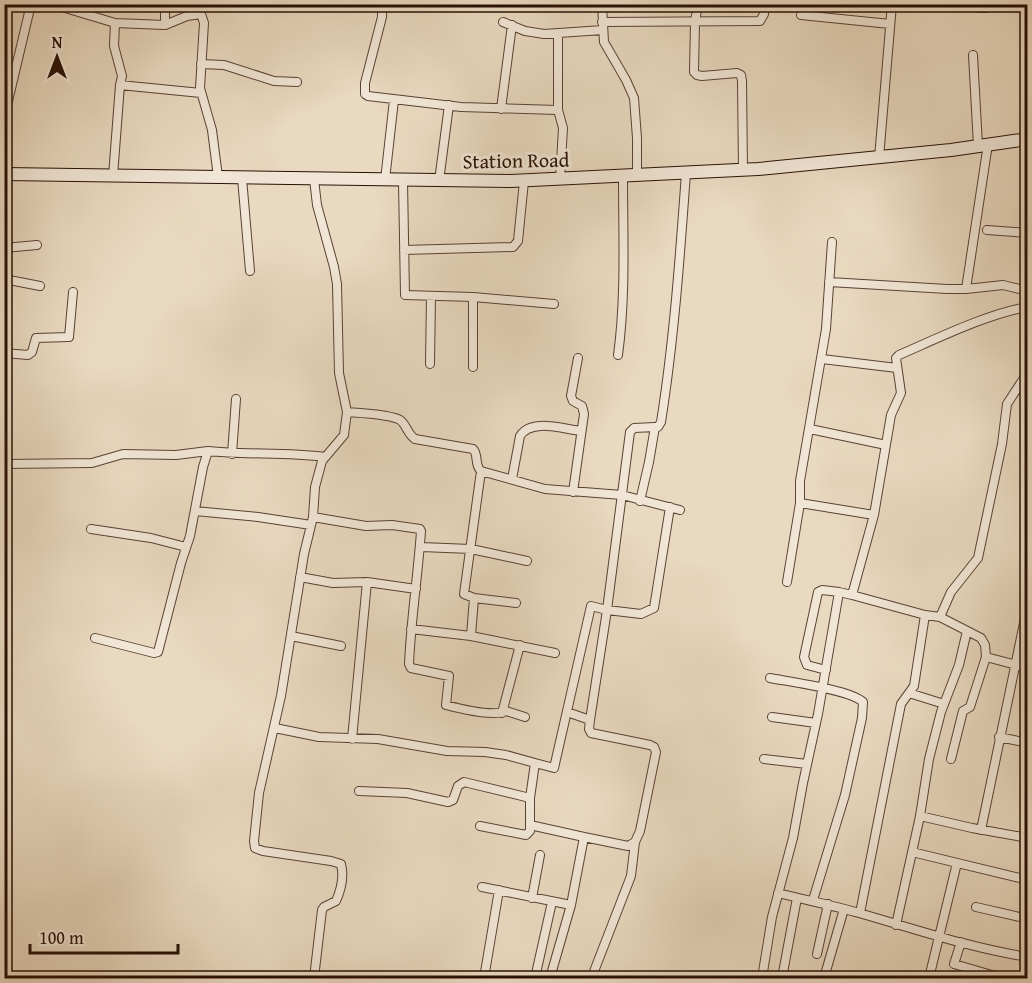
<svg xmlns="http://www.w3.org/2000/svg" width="1032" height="983" font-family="'Gentium Book Plus',serif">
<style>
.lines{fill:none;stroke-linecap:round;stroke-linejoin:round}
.minor-casing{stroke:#584234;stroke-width:10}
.secondary-casing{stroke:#281005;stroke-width:14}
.minor{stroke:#f1e6d6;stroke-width:8}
.secondary{stroke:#f1e6d6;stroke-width:12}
.labels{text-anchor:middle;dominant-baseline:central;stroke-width:6;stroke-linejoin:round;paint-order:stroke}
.street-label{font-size:20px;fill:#281005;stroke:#f1e6d6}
</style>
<rect width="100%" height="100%" fill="#e9d9c0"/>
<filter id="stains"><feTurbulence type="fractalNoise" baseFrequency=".00333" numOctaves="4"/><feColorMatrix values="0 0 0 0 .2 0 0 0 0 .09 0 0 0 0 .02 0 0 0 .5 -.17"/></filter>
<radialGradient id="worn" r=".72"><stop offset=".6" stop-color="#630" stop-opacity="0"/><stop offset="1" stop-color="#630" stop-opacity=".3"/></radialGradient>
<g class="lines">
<g class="minor-casing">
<path id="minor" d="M52,4l63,19 50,2 22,-9 14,-2 3,9 -4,65 12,42 6,47
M382,4v13l-17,66v11l3,2 93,11 97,3
M602,4l2,38 22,38 8,18 3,40v37
M698,4l-3,18 -1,50 3,3 5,1 35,-3 4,2 1,6 1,89
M921,4l64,4
M801,15l89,9
M503,22l22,9 19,3 59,-4
M602,22l158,-1 4,-7 1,-10
M165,25v-21
M558,33v77l5,18 -3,51
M973,55l5,91
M201,64l23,1 50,16 23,1
M120,85l81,8
M501,109l11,-84
M4,118l27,-114
M879,158l13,-154
M113,176l7,-91 2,-9 -8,-30 1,-23
M242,178l8,93
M314,179l3,26 17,62 3,17 2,89 8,39c13,1 43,2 53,8 7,5 7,14 15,19l58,10c6,6 1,16 8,22l64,18 77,6 58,15
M385,180l9,-80
M403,181l2,114 68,2v70
M439,181l10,-76
M987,230l41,3
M832,242l-6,87 -26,152v22l74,12
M4,248l33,-3
M404,250l109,-3 5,-6 6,-60
M4,279l36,7
M829,282l118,7h19l37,-4 25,6
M966,289l22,-145
M473,297l81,7
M4,353l24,2 4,-3 4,-14 33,-1 4,-45
M618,355c8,-59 5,-119 5,-179
M822,359l75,9
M430,364l1,-68
M347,412l-3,23 -22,26 -7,26 -2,30 53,9 26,-1 28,4 1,2c-3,44 -10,88 -12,133l2,4 38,8 -3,29c15,4 46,12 60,6l19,6
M810,429l76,16
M232,454l4,-55
M4,464l88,-1 31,-9 53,1 32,-4
M481,471l-17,123 10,4 42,5
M512,479l8,-43c11,-18 43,-7 61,-5
M573,492l11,-78 -2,-8 -9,-5 -2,-5 7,-38
M640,501l9,-39 6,-35h3l3,-5c13,-82 19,-166 25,-249
M195,511l63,6 53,8
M313,517l-9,37 -23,142 -22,97 -5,48 1,7 8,3 68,10 10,3c3,12 0,26 -5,37l-12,6 -2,3 -8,68
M91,529l60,9 35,9
M421,547l50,2 56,12
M300,577l33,6 34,-1 49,7
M787,582l13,-79
M852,595l73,20
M940,617l11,-25 27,-34 24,-114 5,-40 21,-32
M411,629l60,7 84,17
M967,631l-8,34 -18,47 -12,47 -9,57 52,12 56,10
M291,636l50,10
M471,636l3,-38
M95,638l59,15 4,-1 23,-89 9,-27 13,-69 5,-16c39,4 78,1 117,6
M826,670l-19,-5 -3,-8 14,-65 4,-2 17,2
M770,678c21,4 80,12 93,24l-1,16 -17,77 -32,105
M909,693l35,11
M567,712l23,8 -1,9 2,4 59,12 4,2 2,5 -16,79 -5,11 -7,4 -44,-9
M502,713l18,-68
M772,717l44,6
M590,720l17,-110 34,4 13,-6 16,-101
M275,728l44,9 59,2 69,12 38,1 21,3 29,8
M999,737l29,6
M352,739l15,-157
M764,759l43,5
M951,759l12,-48 7,-4 16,-50
M359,791l48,2 41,9 5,-2 5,-14 6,-4 66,16
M480,826l46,9 4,-4v-6
M981,830l47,-226
M912,852l116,28
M482,887l89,18
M778,893c27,7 54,12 81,20 56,16 111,35 169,44
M532,898l8,-43
M976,907l52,12
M860,913l41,-209 13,-18 11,-71 15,2 41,21 4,7 1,12 42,11
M896,925l24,-109
M961,942l-7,22 48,14
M817,954l11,-50
M593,974l38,-98 4,-34
M484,978l15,-88
M535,978l17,-76
M550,978l21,-73 13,-68 -54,-12v-27l5,-35 19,5 37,-162 16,4 23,-178 4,-4 21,-1
M762,978l10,-61 21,-79 10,-55 15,-69 21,-122 13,3 22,-80 17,-100 10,-22 -5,-35 3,-3c37,-16 90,-42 129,-48
M782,978l15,-80
M824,978l20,-69
M929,978l28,-115"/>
</g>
<g class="secondary-casing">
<path id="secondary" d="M4,174l507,7 247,-12 193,-19 77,-11"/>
</g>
<use href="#minor" class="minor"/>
<use href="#secondary" class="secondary"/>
</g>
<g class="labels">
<g class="street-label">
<text transform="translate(516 160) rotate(-1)">Station Road</text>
</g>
</g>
<rect width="1032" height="983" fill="none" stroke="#e9d9c0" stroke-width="24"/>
<rect x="6" y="6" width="1020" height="971" fill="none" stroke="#281005" stroke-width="3"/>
<rect x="12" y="12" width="1008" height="959" fill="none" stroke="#281005" stroke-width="1.5"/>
<g transform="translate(57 57)" stroke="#f1e6d6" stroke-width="4.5" paint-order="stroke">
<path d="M0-4.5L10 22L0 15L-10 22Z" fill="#281005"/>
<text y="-9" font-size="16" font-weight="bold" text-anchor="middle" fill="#281005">N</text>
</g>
<path d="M30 944v9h148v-9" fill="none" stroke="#281005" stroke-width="3"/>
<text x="39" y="944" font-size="18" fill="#281005" stroke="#f1e6d6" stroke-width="4.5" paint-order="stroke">100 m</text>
<rect width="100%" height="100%" filter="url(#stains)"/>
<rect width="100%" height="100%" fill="url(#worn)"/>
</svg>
